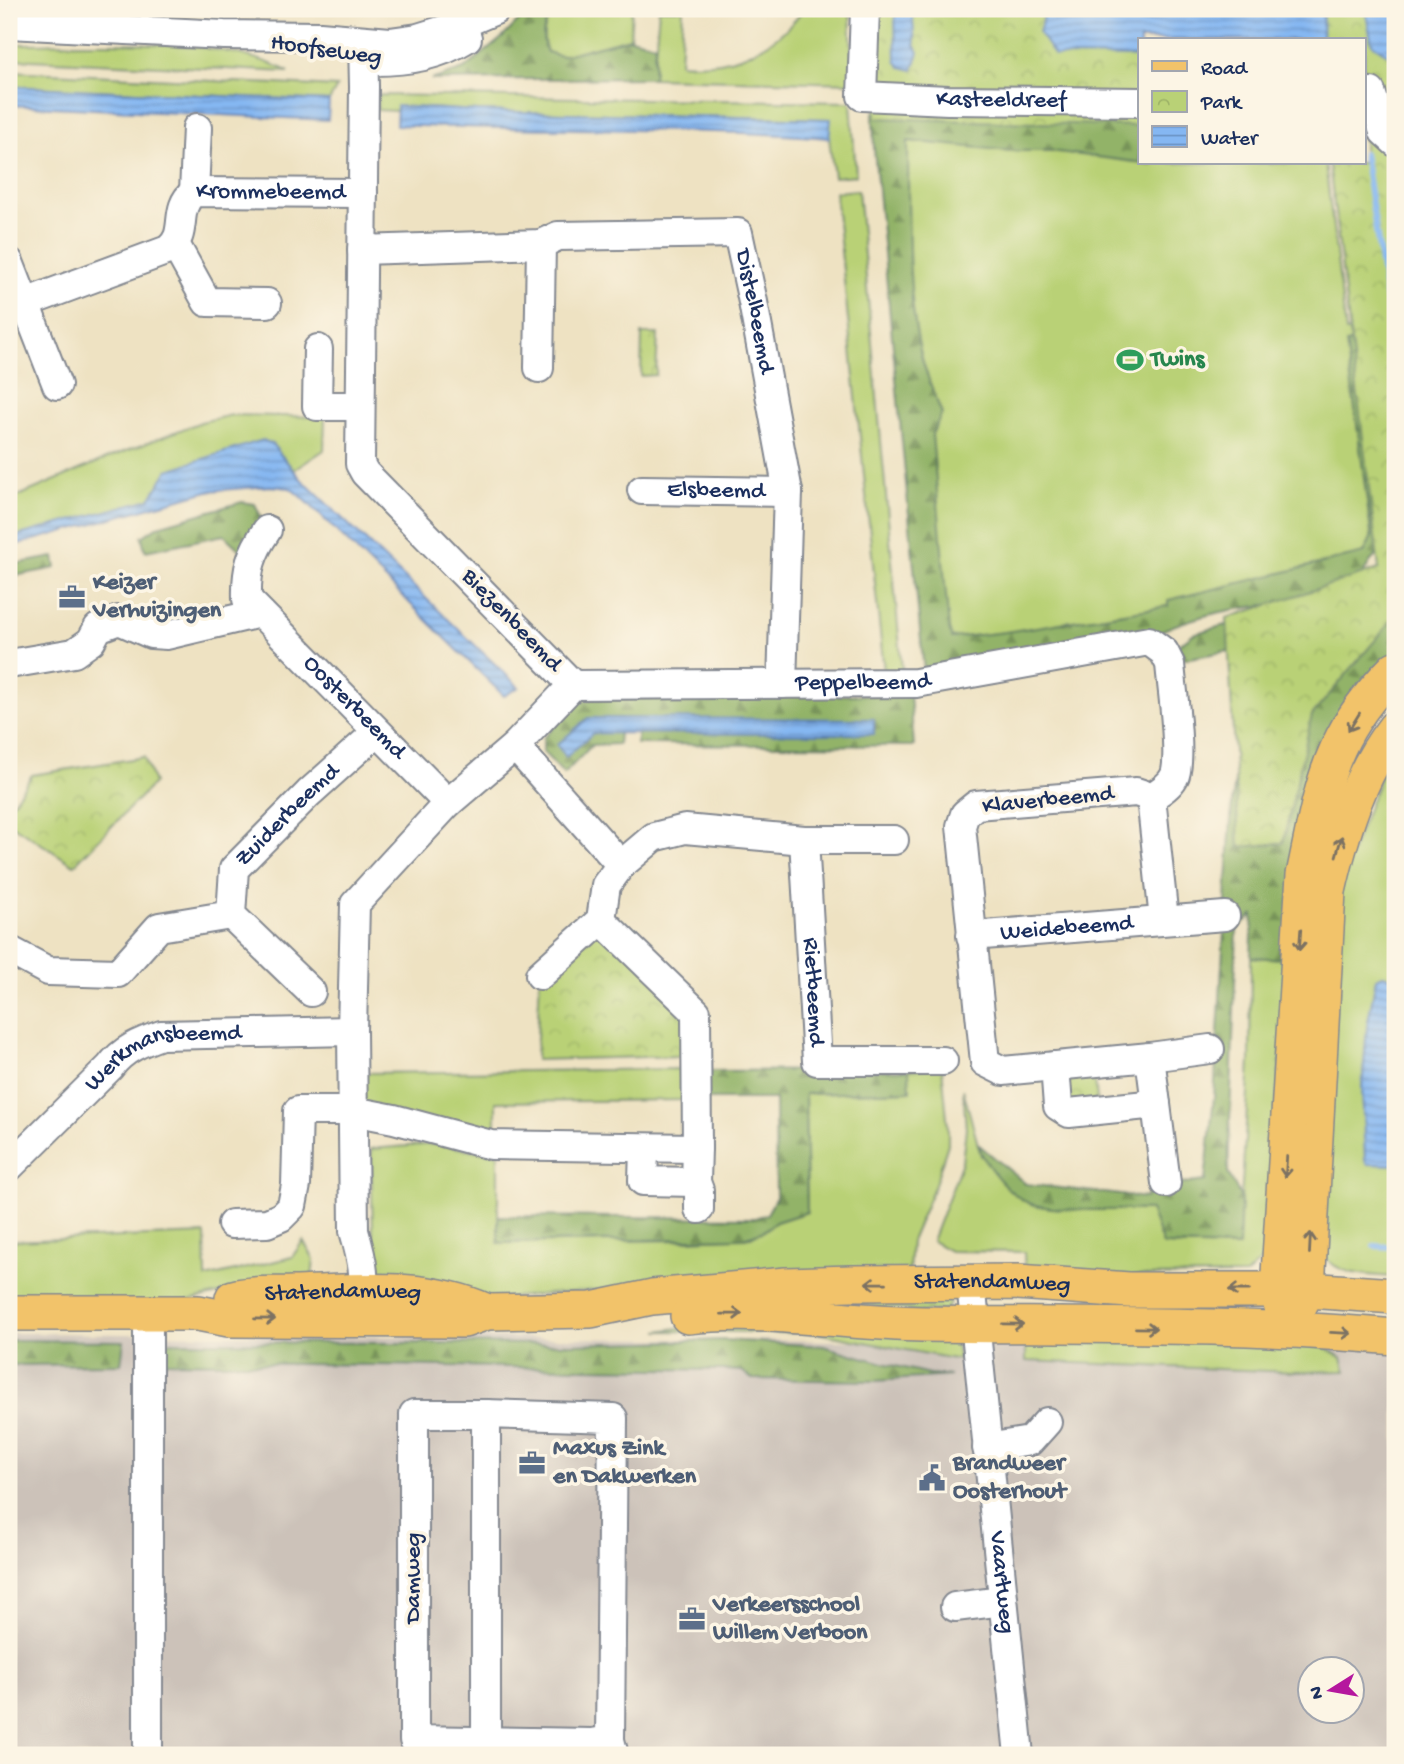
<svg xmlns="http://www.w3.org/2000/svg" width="1404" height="1764" font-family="'Gochi Hand',sans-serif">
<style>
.industrial{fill:#ccc2b9;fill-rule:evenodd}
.green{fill:#b9d176;stroke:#6a806a;stroke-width:2}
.forest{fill:url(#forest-firs);stroke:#567162;stroke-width:2}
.park{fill:url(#park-crowns);stroke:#6a806a;stroke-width:2}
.water{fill:url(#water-rules);stroke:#5073a8;stroke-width:2}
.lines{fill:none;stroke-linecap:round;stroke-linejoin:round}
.stream{stroke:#85b7f2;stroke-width:6}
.minor-casing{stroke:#848890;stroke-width:32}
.major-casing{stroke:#848890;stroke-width:38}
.minor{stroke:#fff;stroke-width:28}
.major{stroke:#f2c36a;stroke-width:35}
.oneway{stroke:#7c7263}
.labels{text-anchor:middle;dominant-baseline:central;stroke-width:7;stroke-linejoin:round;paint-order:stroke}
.street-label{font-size:24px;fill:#1b2f5e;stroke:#fcf5e5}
.leisure-label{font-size:24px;font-weight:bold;fill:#27864d;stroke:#fcf5e5;text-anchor:start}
.service-label{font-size:24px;font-weight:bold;fill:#4e5e75;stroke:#fcf5e5;text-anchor:start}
</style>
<defs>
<pattern id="forest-firs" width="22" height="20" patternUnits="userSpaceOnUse" patternTransform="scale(1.75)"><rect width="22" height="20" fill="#92b367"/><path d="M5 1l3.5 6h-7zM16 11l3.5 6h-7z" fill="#769258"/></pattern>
<pattern id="park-crowns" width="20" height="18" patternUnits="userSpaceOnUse" patternTransform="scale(1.75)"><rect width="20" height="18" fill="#b9d176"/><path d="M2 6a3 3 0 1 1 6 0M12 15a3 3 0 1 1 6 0" fill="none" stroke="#9eb468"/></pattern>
<pattern id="water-rules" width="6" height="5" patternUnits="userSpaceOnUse" patternTransform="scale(1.75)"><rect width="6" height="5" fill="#85b7f2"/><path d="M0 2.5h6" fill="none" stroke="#6c95c7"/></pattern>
</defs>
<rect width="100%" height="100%" fill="#fcf5e5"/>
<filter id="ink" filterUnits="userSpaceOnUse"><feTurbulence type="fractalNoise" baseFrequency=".0143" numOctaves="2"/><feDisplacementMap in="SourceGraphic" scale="14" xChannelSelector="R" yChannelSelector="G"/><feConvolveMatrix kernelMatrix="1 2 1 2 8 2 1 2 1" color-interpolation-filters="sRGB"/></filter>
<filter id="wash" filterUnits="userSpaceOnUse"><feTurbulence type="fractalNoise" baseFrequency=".00686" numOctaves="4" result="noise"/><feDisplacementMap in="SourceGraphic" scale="28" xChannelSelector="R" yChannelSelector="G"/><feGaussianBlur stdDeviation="1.57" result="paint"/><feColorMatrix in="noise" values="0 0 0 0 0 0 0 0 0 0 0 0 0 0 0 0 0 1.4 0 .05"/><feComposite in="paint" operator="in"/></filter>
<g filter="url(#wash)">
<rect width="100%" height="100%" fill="#eee2c2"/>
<path class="industrial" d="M9,1333l1386,13v409h-1386zM1310,1670h42v42h-42z"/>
<path class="green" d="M553,9h79l-2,29 -69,18 -14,-4c-7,-17 -2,-27 6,-43z
M659,9h24l-3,54c51,5 93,-13 124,-54h46l3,74 -200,-5z
M9,44c78,0 211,-10 280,28l-280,-13z
M9,71l328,16 -8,14 -320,-15z
M378,95l473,7 5,73 -22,2 -5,-39 1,-19 -353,-8 -80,-5v5l-20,-1z
M908,141l31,3 201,-2v21h185l21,169 18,-3 2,10 -19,4 27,215 -206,43 1,5 -103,16 -122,26 -57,-504z
M858,190l44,480 -17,11 -50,-489z
M232,415l93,2 -1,33 -30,20 -22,-26 -9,-4 -95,30 -18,29 -141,39v-38l94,-40 98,-38z
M1395,737v241l-12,-3 10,189 2,1v112c-24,-2 -55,0 -71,-21l10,-357z
M1251,957l37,2 -24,299 -18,17 -221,2 -1,-25 -74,-1 -18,-10 30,-79 4,-34 -3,-39 18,67 75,52 95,2 12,35 75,2 12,-185z
M942,1067l6,61v16l-14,43 -23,54 -2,31 -216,10 -205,17 -114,-18 -3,-132 63,-5 64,10v89l189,-3 64,-3 25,-15 31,-10 -2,-118 104,-3v-21z
M685,1069l1,31 -190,2v28l-131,-1 -3,-56z
M205,1234l1,44 86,-21 11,-16 11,18 -3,29 -84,4 -43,10 -175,1v-62z
M810,1299h138l2,5 -5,6 -22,2z
M716,1322l217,11 23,12 3,15 -142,-27 -159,-2z
M1026,1334l298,13 18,11 4,13 -53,1 -267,-11z"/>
<path class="forest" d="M158,9l-67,8 -82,-7v-1z
M530,9h23c-8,16 -14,26 -6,43l14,4 69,-18 25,6 -2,34 -222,2 33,-11 39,-32z
M876,111l264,8v44h11v1l-101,-13h-39l-103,-10c1,67 -3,153 14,217 5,19 13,38 20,56l-10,20 17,195 3,9 53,-6 163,-26v-6l196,-47 8,-17 -26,-193 20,-4 19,207 -15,16 -20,34c-66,8 -140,9 -199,40l-227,36 -50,-523 -1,-36z
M242,502l13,2 11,24 -23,25 -19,-18 -79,16 -3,-14 16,-11z
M54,557l2,11 -47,9v-12z
M1395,567v87l-23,25 -84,280 -37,-2 2,-42 -16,14 -9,244 13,24 -2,50 -76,-2 -13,-35c-32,-1 -90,3 -119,-6 -20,-7 -48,-40 -53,-60l48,40 120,14 4,-10 55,-7 9,-84 18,-296 6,-39 -4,-112 -56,10 -2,-13 17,-13 29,-8 58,-9z
M910,694l4,52 -278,-2 2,-11 236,1 -286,-16 -31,27 9,11 26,-23h27l-1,11 -26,1 -28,29 -21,-22v-14l39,-37 11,-2z
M909,1070l1,21 -105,3 2,118 -31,10 -12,9 -19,7 -247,5v-27l257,2 12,-4 9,-17 -1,-98h-70l-1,-28z
M9,1340l115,1 -3,23 -112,1z
M724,1340l99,6 60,17 46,11 21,2 -75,5 -123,-2 -10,-8 -18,-1 -561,-8 1,-20 407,2z"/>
<path class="park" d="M869,9h526v608l-83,98 -29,128 -44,4 -12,-229 152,-49 -50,-406h35v-123h-224v86l-264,-8z
M642,334h16l-2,41 -15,1z
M144,757l10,26 -80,82 -65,-42v-15l23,-33z
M601,920l95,92 -15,44 -145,4 4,-85z
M1094,1069l3,31 -29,3 -3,-31z"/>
<path class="water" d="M895,9h17l3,36 4,7 -6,18 -12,-3 -5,-6z
M1056,9h267l-1,31h-182v17l-85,-1 -16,-23 5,-20z
M1365,9h30v50l-23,-15z
M9,86l320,15 -1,19 -319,-15z
M397,106l80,5 354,8 -2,19c-144,-11 -288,-7 -433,-13z
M263,440l9,4 29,35 218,208 -15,9 -200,-197 -14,-11 -20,-2 -62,5 -199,56v-9l141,-39 18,-29z
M588,718l286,1v15l-281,-1 -27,24 -9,-12z
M1383,975l12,3v187l-28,-1 -2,-4 -3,-72 5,-61 9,-49z"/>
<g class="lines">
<path class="stream" d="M1364,153l31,200
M1374,1246l21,1"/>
</g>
</g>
<g filter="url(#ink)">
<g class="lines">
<g class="minor-casing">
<g id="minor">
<path id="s1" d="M865,9l-3,87 86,4 192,2"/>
<path d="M9,24l215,11 96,1 70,6 28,-4 39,-12 38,-16"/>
<path d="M375,61c33,0 63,-5 92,-23"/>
<path d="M1364,93l7,-1 13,40 11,10"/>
<path d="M194,192l3,-64"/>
<path d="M175,244l32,58 60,1"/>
<path id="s2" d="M362,250l179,-6 17,-8 180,-3 15,69 35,190 -6,192"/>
<path d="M9,262l48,123"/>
<path id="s3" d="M9,309l159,-59c22,-17 4,-40 26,-58l169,1"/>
<path d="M318,349l-1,57h43"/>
<path d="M539,368l2,-124"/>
<path id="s4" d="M642,490l146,2"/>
<path id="s5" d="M267,530c-16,23 -21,40 -20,69l201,204"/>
<path d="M9,664l65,-11 17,-12 7,-13 21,-8 32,14 16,1 93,-22"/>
<path id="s6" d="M573,685l343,-2 233,-42 15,11 6,12c2,25 12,89 5,111 -4,10 -15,17 -24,22l-15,-5 -160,13 -11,9 -4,12 24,236 18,9 147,-14 16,126"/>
<path d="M515,746l106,119"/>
<path d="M1151,797l13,123"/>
<path id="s7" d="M804,840l13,221h126"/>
<path id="s8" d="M971,936l254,-20"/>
<path d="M9,950l39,21 70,2 41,-46 72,-12"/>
<path d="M540,975l61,-55 5,-35 15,-20 33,-28 31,-8 119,11h90"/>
<path id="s9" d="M311,992l-80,-77 3,-46 75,-76 68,-61"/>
<path d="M1150,1057l60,-8"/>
<path d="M1055,1066l3,40 11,7 87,-9"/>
<path d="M644,1148l-1,33 53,1 1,-34"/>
<path id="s10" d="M9,1167l101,-100c13,-18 31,-25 51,-32l191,-4"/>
<path d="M696,1182l3,8v19"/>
<path d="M232,1224l35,-1 14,-6 11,-11 4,-21 2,-74h55l41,8 97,26 206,3 -1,-136 -95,-92"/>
<path id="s11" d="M971,1283l48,472"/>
<path d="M359,1312c9,-28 3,-54 -5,-81l-2,-200 3,-127 93,-101 67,-57 58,-61 -208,-212 -5,-9 4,-377 -1,-46"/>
<path d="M486,1414h-72v326l178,3 18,-3"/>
<path d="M987,1448l43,-7 17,-19"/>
<path d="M955,1607l48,-6"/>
<path d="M148,1755v-441"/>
<path d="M486,1755v-341l127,4 -3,322 4,15"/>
</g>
</g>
<g class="major-casing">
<g id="major">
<path id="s12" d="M233,1298c18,-5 40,-3 59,-4 64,-2 134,-10 193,17"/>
<path d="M1296,1312l11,-22 21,-399c13,-57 30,-116 67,-163"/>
<path id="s13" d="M9,1313h189l31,6 235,1 23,-8 104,-2 61,-13 134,-12 65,-2 167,-1 111,8h178l88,6"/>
<path d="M1283,1313l-5,-23 26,-415c9,-42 16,-88 34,-127 13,-29 35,-57 57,-79"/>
<path d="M688,1316c78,-9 156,7 234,8 157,2 316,-1 473,13"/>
</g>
</g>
<use href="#minor" class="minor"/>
<use href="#major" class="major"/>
</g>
<defs><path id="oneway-shaft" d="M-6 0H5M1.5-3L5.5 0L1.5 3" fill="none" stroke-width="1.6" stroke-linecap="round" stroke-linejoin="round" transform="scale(1.75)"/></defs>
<g class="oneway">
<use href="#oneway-shaft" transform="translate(1354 722) rotate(122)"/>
<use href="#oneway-shaft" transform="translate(1339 846) rotate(-74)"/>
<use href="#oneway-shaft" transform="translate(1300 940) rotate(94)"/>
<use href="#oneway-shaft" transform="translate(1286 1167) rotate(94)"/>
<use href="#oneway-shaft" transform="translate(1310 1243) rotate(-87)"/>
<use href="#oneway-shaft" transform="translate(876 1283) rotate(-179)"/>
<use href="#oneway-shaft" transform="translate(1239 1290) rotate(-180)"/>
<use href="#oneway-shaft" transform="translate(732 1314) rotate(-1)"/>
<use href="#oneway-shaft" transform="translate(265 1319) rotate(1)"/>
<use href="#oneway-shaft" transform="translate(1013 1324) rotate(1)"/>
<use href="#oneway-shaft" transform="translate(1146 1328) rotate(1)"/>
<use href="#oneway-shaft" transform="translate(1341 1333) rotate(3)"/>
</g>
</g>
<defs>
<g id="stadium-bare" transform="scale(2.1)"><path d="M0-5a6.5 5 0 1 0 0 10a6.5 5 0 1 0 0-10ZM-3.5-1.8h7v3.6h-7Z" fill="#2e9e5b" stroke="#fcf5e5" stroke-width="2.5" paint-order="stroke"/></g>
<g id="office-bare" transform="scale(2.1)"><path d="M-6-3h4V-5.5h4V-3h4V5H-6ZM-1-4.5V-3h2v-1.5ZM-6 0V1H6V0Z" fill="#5c6f8a" stroke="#fcf5e5" stroke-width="2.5" paint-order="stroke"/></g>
<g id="civic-bare" transform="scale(2.1)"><path d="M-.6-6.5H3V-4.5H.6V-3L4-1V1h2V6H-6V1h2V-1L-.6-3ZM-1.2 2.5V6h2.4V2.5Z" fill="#5c6f8a" stroke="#fcf5e5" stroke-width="2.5" paint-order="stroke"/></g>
</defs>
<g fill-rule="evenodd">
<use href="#stadium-bare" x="1130" y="360"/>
<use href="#office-bare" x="72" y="597"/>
<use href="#office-bare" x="532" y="1463"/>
<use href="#civic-bare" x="932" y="1478"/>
<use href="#office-bare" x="692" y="1619"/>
</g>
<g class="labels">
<g class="street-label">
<text transform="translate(326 51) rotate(8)">Hoofseweg</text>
<text stroke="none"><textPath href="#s1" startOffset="226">Kasteeldreef</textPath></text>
<text stroke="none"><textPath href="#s3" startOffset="312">Krommebeemd</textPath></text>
<text stroke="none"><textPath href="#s2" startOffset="458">Distelbeemd</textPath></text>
<text stroke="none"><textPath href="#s4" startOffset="74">Elsbeemd</textPath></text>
<text transform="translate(511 621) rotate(46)">Biezenbeemd</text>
<text stroke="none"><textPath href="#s6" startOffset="290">Peppelbeemd</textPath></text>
<text stroke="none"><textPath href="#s5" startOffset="226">Oosterbeemd</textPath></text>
<text transform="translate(1048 801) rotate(-6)">Klaverbeemd</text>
<text stroke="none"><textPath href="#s9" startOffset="233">Zuiderbeemd</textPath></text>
<text stroke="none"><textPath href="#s8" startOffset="96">Weidebeemd</textPath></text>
<text stroke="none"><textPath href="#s7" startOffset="152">Rietbeemd</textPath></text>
<text stroke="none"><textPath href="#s10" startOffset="198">Werkmansbeemd</textPath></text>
<text stroke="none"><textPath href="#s13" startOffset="987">Statendamweg</textPath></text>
<text stroke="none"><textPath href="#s12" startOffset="110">Statendamweg</textPath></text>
<text transform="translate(414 1578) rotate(-90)">Damweg</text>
<text stroke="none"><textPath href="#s11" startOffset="301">Vaartweg</textPath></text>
</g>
<g class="leisure-label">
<text x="1151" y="360">Twins</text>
</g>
<g class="service-label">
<text x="93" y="583">Keizer<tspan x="93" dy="28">Verhuizingen</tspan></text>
<text x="553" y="1449">Maxus Zink<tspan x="553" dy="28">en Dakwerken</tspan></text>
<text x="953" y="1464">Brandweer<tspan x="953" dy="28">Oosterhout</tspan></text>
<text x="713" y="1605">Verkeersschool<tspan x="713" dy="28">Willem Verboon</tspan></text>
</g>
</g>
<rect width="1404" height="1764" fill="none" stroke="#fcf5e5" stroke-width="35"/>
<rect x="1138" y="38" width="228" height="126" fill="#fcf5e5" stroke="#a2a6af" stroke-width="2"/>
<rect x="1152" y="61" width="35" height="10" fill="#f2c36a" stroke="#a2a6af" stroke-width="2"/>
<text x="1201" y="74" font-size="21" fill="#1b2f5e">Road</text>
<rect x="1152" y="91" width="35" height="21" fill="url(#park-crowns)" stroke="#a2a6af" stroke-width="2"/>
<text x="1201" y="108" font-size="21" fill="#1b2f5e">Park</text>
<rect x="1152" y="126" width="35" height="21" fill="url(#water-rules)" stroke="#a2a6af" stroke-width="2"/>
<text x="1201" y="144" font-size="21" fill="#1b2f5e">Water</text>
<g transform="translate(1331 1690) rotate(259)"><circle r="33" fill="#fcf5e5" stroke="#a2a6af" stroke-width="2"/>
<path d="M0-5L12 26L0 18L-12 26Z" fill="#b5179e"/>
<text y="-10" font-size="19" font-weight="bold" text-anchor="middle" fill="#1b2f5e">N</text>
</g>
</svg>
